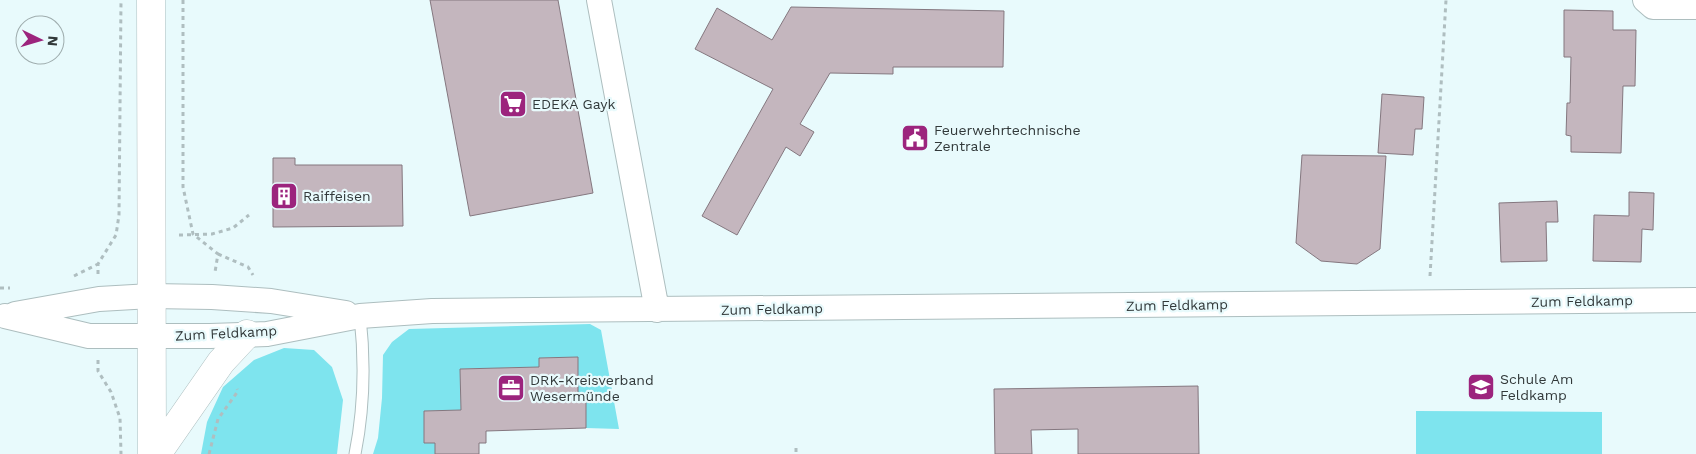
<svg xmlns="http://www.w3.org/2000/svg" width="1696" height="454" font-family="'Work Sans',sans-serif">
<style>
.green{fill:#7ee4ee}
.building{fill:#c4b6be;stroke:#84777f}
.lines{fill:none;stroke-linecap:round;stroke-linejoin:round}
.lane-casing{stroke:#adbebf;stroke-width:13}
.street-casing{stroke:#adbebf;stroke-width:26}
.secondary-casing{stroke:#adbebf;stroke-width:29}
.path{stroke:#afbec0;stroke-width:3;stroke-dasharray:4 4;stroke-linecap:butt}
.lane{stroke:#fff;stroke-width:11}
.street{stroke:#fff;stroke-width:24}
.secondary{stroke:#fff;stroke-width:28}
.labels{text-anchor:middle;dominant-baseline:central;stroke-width:4.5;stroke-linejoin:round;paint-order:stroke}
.poi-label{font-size:14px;fill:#32393a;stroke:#e8fafc;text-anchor:start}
.street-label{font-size:14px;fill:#32393a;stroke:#e8fafc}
</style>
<rect width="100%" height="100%" fill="#e8fafc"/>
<path class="green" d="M590,324l11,6 18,99 -33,-1v-29h-8l-1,-42 -37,1 -1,9 -79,2 1,41 -37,1v32h11v11h-62l5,-16 4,-40 1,-43 9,-13 17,-13z
M284,348l30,2 18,17 11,33 -6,54h-136l6,-32 16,-35 31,-27z
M1416,411l186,1v42h-186z"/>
<path class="building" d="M430,0h128l35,193 -123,23z
M791,7l213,4 -1,56h-110v7l-63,-1 -30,51 14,8 -14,24 -14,-9 -49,88 -35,-19 71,-127 -78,-40 22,-41 55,32z
M1564,10l49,1v19h23l-1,56h-12l-2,67 -50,-1v-16l-5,-1 1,-32h3l1,-46h-7z
M1382,94l42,3 -2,32h-7l-2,26 -35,-2z
M1302,155l84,1 -6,93 -23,15 -36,-3 -25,-18z
M273,158h22v7h107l1,61 -130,1z
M1629,192l25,1 -1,37 -11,-1 -1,33 -48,-1 1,-46 35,1z
M1557,201l1,21h-12l1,39 -46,1 -2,-59z
M578,357v42h8v29l-100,3v12h-7v11h-44v-11h-11v-32l37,-1 -1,-41 79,-2v-9z
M1198,386l1,68h-121v-25l-47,1 1,24h-37l-1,-65z"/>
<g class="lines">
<g class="lane-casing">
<path id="lane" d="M355,454c9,-45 10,-93 5,-138"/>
</g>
<g class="street-casing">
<path id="street" d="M599,0l58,310
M1645,0l8,7h43
M15,314l84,-15 52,-3 61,1 59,4 75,12
M5,316l84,20h121l57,-2 93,-18 72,-5 1264,-11"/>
</g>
<g class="secondary-casing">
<path id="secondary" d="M151,0l1,454
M157,454l64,-92 26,-28"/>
</g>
<path class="path" d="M183,0v187l10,47 25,20 -3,18
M179,235l33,-1 21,-6 16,-13
M218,254l30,13 5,8
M98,274v-10l18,-29 3,-20 2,-215
M74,276l24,-12
M1430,276l16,-276
M0,288h10
M98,360v11l13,21 9,26 1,36
M796,448v6
M209,454l9,-35 20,-28 -1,-2"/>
<use href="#lane" class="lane"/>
<use href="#street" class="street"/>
<use href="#secondary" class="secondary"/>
</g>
<defs>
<g id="supermarket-square" transform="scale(1.4375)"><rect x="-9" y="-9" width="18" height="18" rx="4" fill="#9c247d" stroke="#e8fafc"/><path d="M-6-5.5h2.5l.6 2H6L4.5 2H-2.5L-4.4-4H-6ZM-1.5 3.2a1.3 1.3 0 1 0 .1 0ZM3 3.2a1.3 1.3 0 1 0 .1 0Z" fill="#fff"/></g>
<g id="civic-square" transform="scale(1.4375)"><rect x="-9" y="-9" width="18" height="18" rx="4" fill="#9c247d" stroke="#e8fafc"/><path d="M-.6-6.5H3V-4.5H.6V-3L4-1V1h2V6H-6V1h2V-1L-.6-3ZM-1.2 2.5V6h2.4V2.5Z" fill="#fff"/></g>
<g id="building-square" transform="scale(1.4375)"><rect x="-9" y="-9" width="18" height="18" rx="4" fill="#9c247d" stroke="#e8fafc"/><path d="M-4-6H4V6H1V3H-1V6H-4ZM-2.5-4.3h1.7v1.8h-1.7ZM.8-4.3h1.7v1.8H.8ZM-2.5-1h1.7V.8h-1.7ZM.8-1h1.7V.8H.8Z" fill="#fff"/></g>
<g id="school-square" transform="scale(1.4375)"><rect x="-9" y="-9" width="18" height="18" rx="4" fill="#9c247d" stroke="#e8fafc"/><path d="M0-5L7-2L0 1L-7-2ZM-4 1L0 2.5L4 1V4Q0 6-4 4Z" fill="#fff"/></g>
<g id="office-square" transform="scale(1.4375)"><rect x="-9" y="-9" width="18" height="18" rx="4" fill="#9c247d" stroke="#e8fafc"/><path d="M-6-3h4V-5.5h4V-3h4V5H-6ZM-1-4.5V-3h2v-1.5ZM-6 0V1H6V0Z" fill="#fff"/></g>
</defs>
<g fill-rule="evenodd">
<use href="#supermarket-square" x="513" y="104"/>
<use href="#civic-square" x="915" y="138"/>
<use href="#building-square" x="284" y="196"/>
<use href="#school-square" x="1481" y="387"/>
<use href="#office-square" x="511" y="388"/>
</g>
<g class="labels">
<g class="poi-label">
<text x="532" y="104">EDEKA Gayk</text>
<text x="934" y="130">Feuerwehrtechnische<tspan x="934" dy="16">Zentrale</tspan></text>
<text x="303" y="196">Raiffeisen</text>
<text x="1500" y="379">Schule Am<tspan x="1500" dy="16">Feldkamp</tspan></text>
<text x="530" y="380">DRK-Kreisverband<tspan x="530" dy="16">Wesermünde</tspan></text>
</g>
<g class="street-label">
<text transform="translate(1582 301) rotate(-1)">Zum Feldkamp</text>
<text transform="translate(1177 305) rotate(-1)">Zum Feldkamp</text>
<text transform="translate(772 309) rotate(-1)">Zum Feldkamp</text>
<text transform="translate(226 333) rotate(-3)">Zum Feldkamp</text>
</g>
</g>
<g transform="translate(40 40) rotate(95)"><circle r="24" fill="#e8fafc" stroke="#9fadae"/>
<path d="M0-4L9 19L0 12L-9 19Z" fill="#9c247d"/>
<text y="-8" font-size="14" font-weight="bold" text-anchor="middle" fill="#32393a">N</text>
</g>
</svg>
